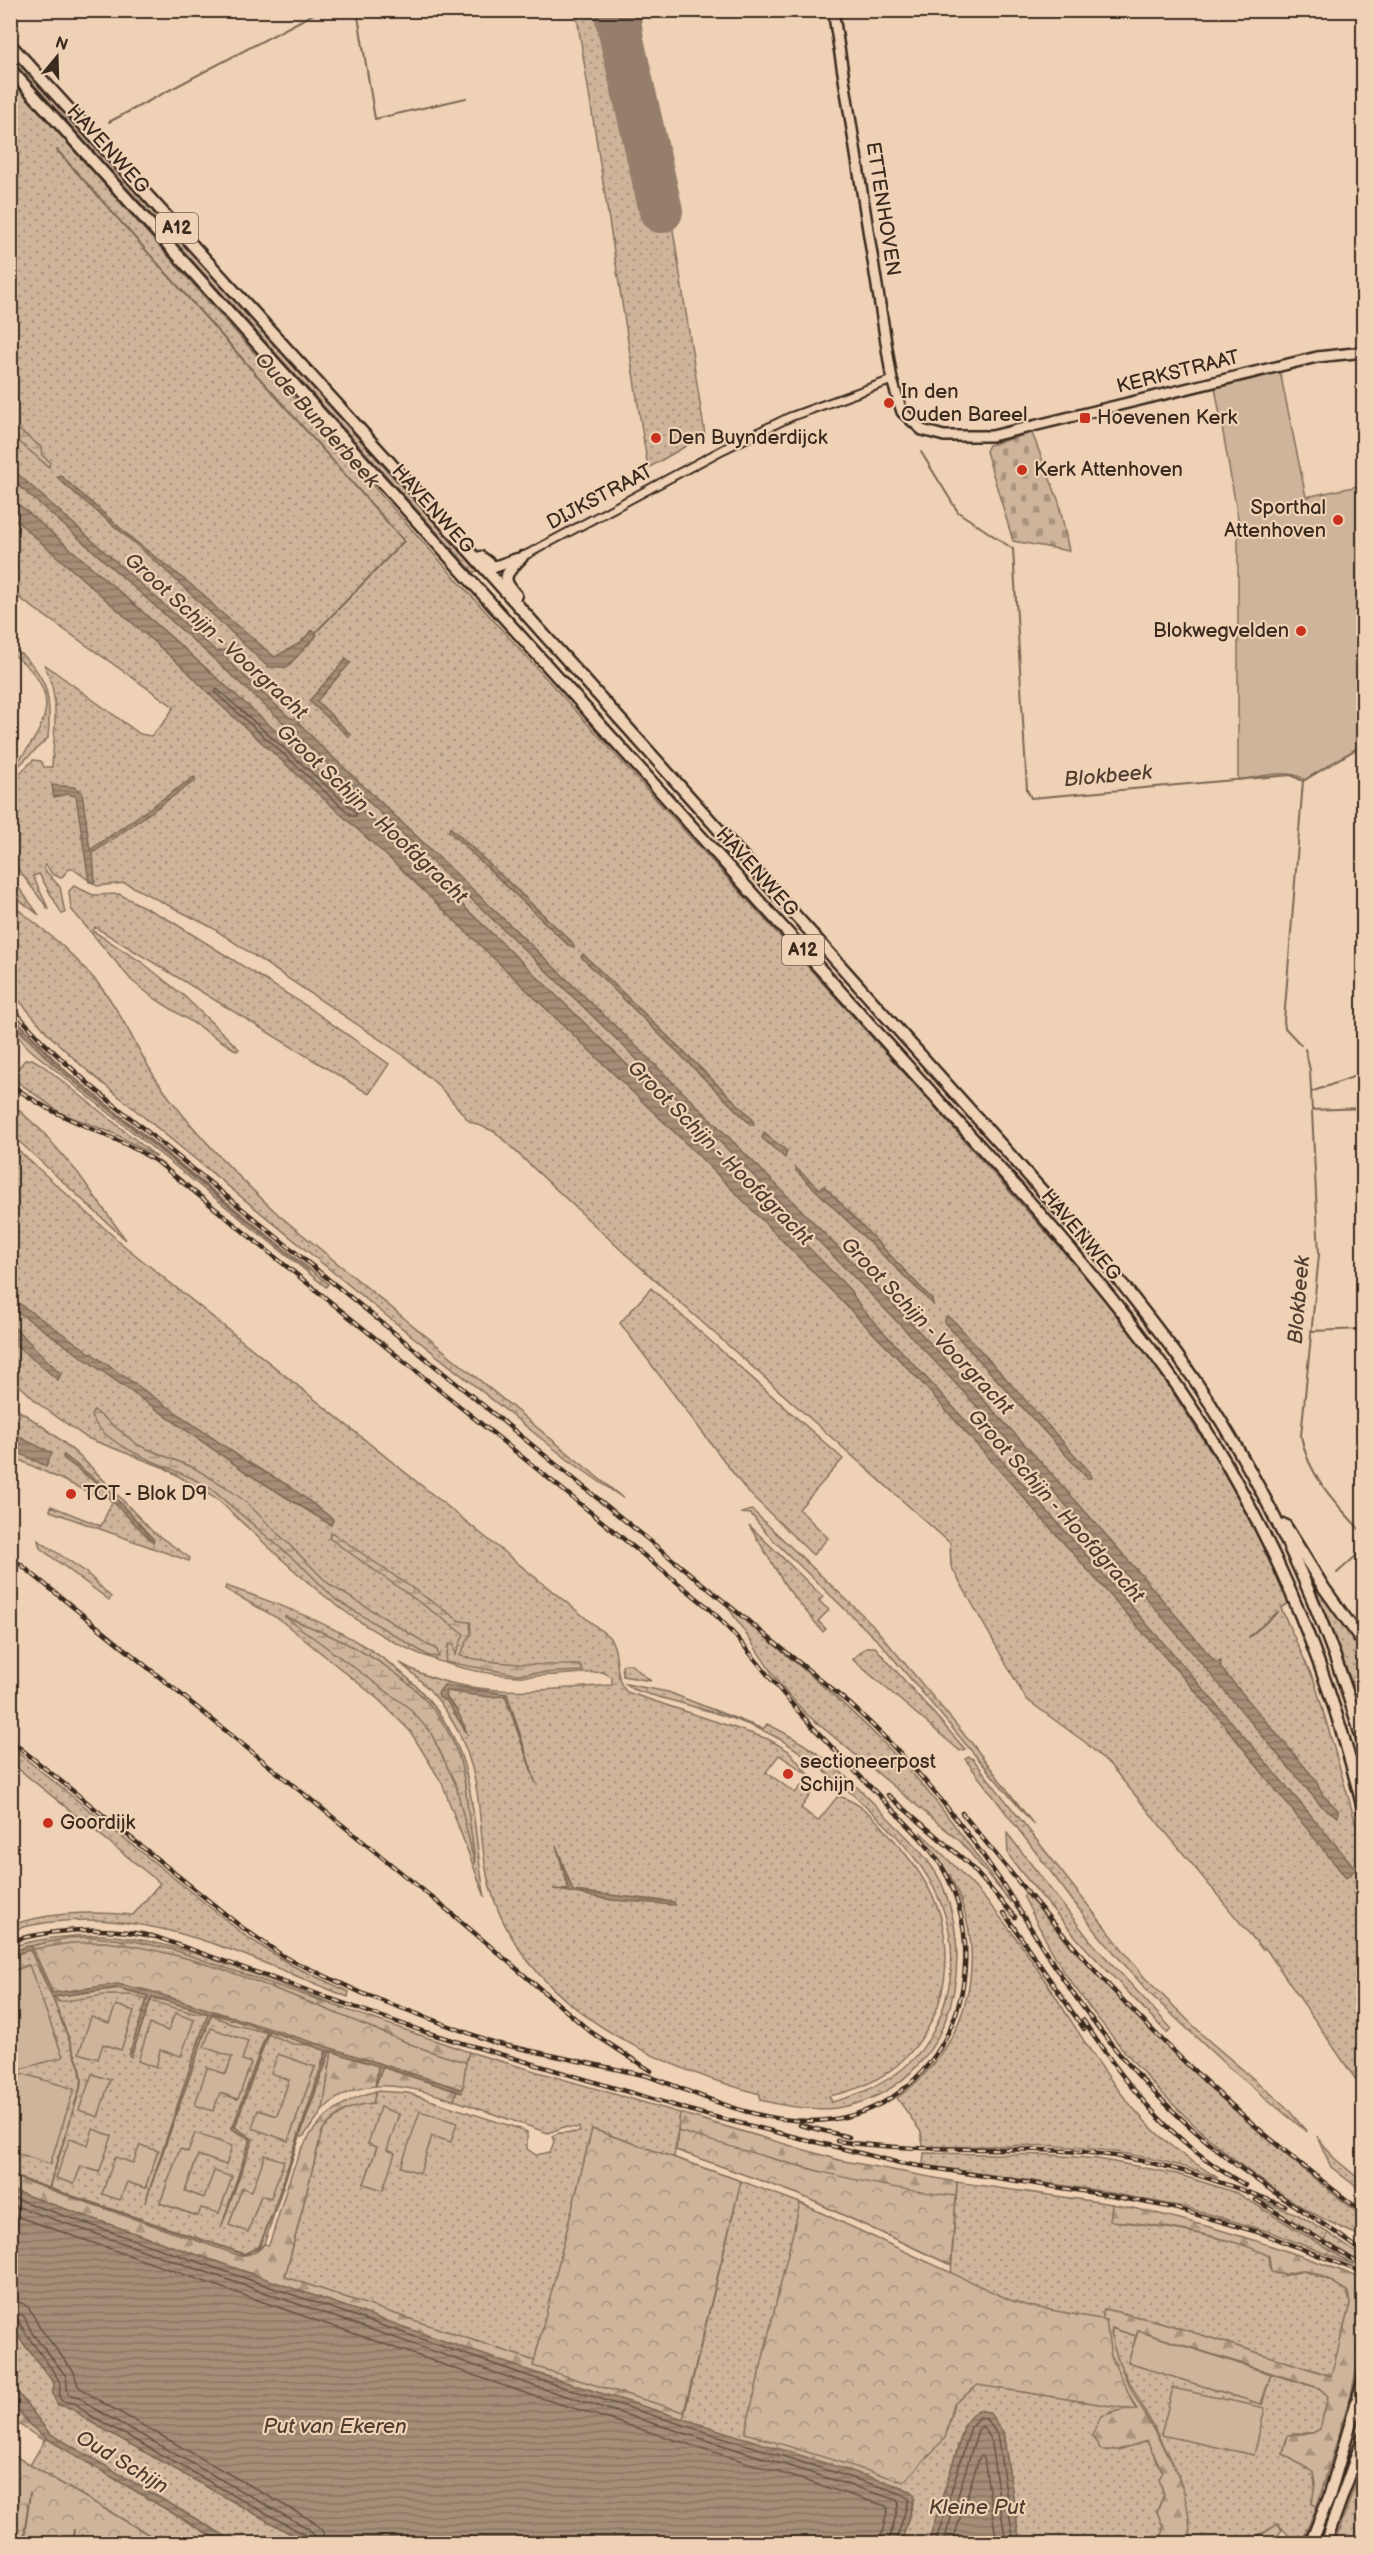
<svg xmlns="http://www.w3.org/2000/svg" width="1374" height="2554" font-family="'Balsamiq Sans',sans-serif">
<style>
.grass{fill:url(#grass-dots);stroke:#846f5c;stroke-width:1.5;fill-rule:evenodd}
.forest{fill:url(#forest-firs);stroke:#846f5c;stroke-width:1.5}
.wetland{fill:url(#wetland-marsh);stroke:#846f5c;stroke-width:1.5}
.cemetery{fill:url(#cemetery-stones);stroke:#846f5c;stroke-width:1.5}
.park{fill:url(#park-crowns);stroke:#846f5c;stroke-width:1.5}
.garden{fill:#ceb49a;stroke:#846f5c;stroke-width:1.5}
.water{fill:url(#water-rules);stroke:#7b6653;stroke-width:1.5}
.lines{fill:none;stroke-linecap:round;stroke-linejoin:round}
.shore{stroke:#655242;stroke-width:1.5}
.stream{stroke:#7b6653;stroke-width:2}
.runway{stroke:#957e6a;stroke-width:44}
.minor-casing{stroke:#3b2a1e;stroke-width:11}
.major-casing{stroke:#3b2a1e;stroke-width:14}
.highway-casing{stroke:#3b2a1e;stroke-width:15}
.minor{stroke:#efd2b6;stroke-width:7}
.major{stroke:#efd2b6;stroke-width:9}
.highway{stroke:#efd2b6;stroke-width:10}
.rail-casing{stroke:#3b2a1e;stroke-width:4.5}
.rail{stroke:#efd2b6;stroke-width:2;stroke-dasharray:7;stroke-linecap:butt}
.poi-dot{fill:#c8321e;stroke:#efd2b6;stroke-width:2}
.labels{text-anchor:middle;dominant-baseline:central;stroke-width:4.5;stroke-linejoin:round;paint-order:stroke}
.shield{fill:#efd2b6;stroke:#715c4c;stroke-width:1.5}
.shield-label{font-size:18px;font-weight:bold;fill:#3b2a1e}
.street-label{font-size:20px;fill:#3b2a1e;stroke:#efd2b6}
.poi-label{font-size:20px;fill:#3b2a1e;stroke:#efd2b6;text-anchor:start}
.water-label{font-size:21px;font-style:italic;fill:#503e30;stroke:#efd2b6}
</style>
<defs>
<pattern id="grass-dots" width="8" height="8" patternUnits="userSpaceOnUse" patternTransform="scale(1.5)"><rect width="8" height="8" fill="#ceb49a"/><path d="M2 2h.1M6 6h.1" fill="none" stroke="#a8937d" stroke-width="1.8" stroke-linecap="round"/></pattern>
<pattern id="forest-firs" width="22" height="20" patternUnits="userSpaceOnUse" patternTransform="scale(1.5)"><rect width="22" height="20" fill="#ceb49a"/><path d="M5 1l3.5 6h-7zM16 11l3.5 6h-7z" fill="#a8937d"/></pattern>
<pattern id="wetland-marsh" width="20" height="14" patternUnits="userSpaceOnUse" patternTransform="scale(1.5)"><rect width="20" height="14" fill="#ceb49a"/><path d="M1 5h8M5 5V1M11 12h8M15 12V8" fill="none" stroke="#a8937d"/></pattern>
<pattern id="cemetery-stones" width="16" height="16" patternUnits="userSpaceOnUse" patternTransform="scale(1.5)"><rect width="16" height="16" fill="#ceb49a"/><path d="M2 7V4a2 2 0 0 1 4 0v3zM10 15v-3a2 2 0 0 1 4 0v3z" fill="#a8937d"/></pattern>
<pattern id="park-crowns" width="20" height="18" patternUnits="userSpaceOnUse" patternTransform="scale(1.5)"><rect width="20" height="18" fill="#ceb49a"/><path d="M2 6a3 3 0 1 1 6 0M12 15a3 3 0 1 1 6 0" fill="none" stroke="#a8937d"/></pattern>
<pattern id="water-rules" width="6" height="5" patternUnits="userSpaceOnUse" patternTransform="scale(1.5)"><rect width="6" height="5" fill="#a58e77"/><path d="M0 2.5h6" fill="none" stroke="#887461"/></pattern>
</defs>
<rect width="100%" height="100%" fill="#efd2b6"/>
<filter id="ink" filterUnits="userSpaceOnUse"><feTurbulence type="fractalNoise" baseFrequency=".0167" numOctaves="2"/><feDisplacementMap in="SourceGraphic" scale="12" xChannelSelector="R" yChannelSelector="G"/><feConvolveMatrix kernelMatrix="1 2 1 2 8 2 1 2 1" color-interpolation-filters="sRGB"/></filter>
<g filter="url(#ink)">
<path class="grass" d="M576,11h63l66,424 -57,33z
M10,51l468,520 -5,1 -462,-513z
M10,79l447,501 449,495 193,217 58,76 60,93 30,52 43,89 -9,6 34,75 48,165v242l-97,-141h-4l-151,-183 -25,-23 -60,-44 -75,-133 -1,-23 -329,-293 -126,-118 -26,-11 -30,-35 -36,-31 -192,-128 -86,-44 -28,3 -24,-17h-4l-8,9 -9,-4 -6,-9 -3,3 17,19 5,26 -3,1 -23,-40 -6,2 16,34 -38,-50v-78l22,-22 8,1 3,6h8c2,-35 9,-70 -8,-103l96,70 11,2 14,-15 9,-14 -163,-115z
M11,646c37,27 41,49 37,92l-37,35v-3c36,-44 56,-77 0,-117z
M10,876l29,39 -28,-21z
M74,886l19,9 26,-1 52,27 134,84 84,59 -20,30 -274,-167 -2,4 50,32 41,33 55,53 -2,2 -83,-53 -22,-17 -61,-72 -2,-18z
M11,904c33,25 67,53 93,87 23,30 36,67 59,98 33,46 75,88 117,127l344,283 -57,-40 -189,-150 -295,-242 -34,-32 -38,-44z
M10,1013l57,59 261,212 -2,3 -298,-239 -17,-20z
M32,1059l9,5 116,93 -42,-23 -54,-21 -50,-36 14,-17z
M10,1102l32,29 36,42 48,67 -115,-106z
M10,1143l112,101 486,392c14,15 4,43 19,56l141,47 21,12 20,24 -30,-20 -13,17 29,21 7,-8 10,7 -11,16 17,13 20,-25c23,6 41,26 56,44 20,23 39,49 47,78 21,84 -26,163 -112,178l3,6c56,-15 96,-41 113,-100 28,-95 -37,-162 -105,-218 -21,-17 -41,-35 -66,-48 -43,-22 -95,-32 -142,-47l-6,-5 42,8 95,37 4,-5c55,26 82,54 124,97 19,19 40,39 51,63 39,91 1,208 -106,224 -25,3 -52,-2 -76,-8v-6c-108,-29 -236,-89 -270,-207 -9,-31 -8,-63 -13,-95 -8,-53 -35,-97 -77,-129 66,38 139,27 212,22v-8l-9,-5c-29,1 -58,5 -86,4 -130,-6 -210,-94 -299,-176l-53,-32 -78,-30 -47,-33 -29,-28z
M651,1288l192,171 -44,50 29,29 -15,17 -67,-65 -126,-167z
M11,1406c38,22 70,49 99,81l-9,11 -90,-42z
M112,1489l40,42 38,27 -1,3 -139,-50 1,-5 50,20 11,-24 -6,-7z
M752,1510l119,113 103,123 60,79 -152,-180 -115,-111 -16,-20 -10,-1z
M749,1525l74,72 -4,4 10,9 -11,11 8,8 -3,3 -36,-44z
M38,1540l48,32 25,25 -2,3 -69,-52z
M1305,1566l58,82v35l-7,10z
M226,1586c90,30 207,76 237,176 13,43 13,91 22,135l-43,-114 -32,-52 -32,-32 -99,-80 -54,-30z
M726,1604c59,50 120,98 173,155 42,44 76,95 112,144l-50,-61 -156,-129 -25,-28z
M867,1647h8l90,102 -5,2 -108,-92z
M625,1664h5l21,17 -28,-5 -1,-10z
M11,1747l236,190 44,28 58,27 -1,5c-109,-43 -217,-101 -337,-67v-5c38,-13 82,-14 122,-10l27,-32 -149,-120z
M969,1757l4,2 172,219 62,61 78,67 22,26 -80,-66 -77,-72 -52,-60 -133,-175z
M921,1833c35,33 67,66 95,105 49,66 90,153 153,206 15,13 32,23 49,34 -52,-19 -107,-29 -162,-32 -44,-2 -88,2 -133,0l-2,-14 -24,-34c71,-51 94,-137 56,-216 -6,-14 -30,-40 -32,-49z
M1007,1833l82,106 82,89 -4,5 -86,-90 -60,-71 -13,-18z
M1026,1894c100,121 213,227 337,323v20c-117,-46 -223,-156 -294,-258 -18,-26 -31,-55 -46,-83z
M102,1935c78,4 168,47 243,73l-1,2c-40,-13 -79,-27 -118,-41 -79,-27 -133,-45 -215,-17l-1,-5c30,-9 61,-12 92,-12z
M28,1950l87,38 100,25 111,37 -26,85 30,-84 2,1 -9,58 -20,27 -3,-1 -36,108 -11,9 -15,2 -227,-79v-25l40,13 -30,-91 -10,36v-23l5,-19 -5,-27 10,29 7,-104 -17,7v-17zM134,2011l-13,38 -18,-5zM232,2057l18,6 -13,36 -17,-6 -13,-25 19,6zM315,2067l-27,74 -11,-25 12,-36zM111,2136l-12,36 -18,-6zM180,2149l18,6 -13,36 19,7 27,-21 -12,36 -18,-6 -4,9 -37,-13zM158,2151l-13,37 -18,-6zM242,2188l28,10 -9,-3 -13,36 -19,-6z
M469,2052l211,61 -6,45 -82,-28 -57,231 -250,-84 37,-146c16,-19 26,-25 51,-28l3,-12 32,2 112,36 7,3v17l9,6 14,-3 4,-10 -2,-6 7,-3 21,-1 -1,-4 -15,-1 -16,6 -94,-33zM399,2114l-13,36 9,4 -31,30 13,-37 -9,-4z
M1317,2136l17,22 29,24v10l-32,-25z
M924,2153l128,2 46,4 79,15 60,19 117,72 -84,-33 -82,-24 -93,-18 -172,-25z
M741,2181l59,22 151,72 6,-93 155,22 -1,17c33,2 127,17 155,33 7,5 12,15 18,22l19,-5 28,10 17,11 2,12 -18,72 -172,-54 -56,-13 26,100 -20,3 8,38 29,-9 16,31 -2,15 3,7 -7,17 6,16 -2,16h-141l-17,-111 -38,-8 -37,120 -27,-1 13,-43 -2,-9 -229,-72z
M1261,2201l36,13 31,19 -3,9z
M10,2318l10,21 34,44 -1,12 5,10 14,3 15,12 220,123h-70l-188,-110 -38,-49z
M1111,2328l25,8 -8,27 134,41 9,-30 48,14 9,8 -7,33 -8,4h-20l-7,7 -3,14 30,18 2,12 -3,20 5,2 -16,37h-13l3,-5 -13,-14 -31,19h-57c1,-56 -30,-102 -55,-151 -11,-20 -25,-40 -24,-64z
M46,2438l177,105h-60l-133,-78z
M1363,2463v80l-29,1z"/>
<path class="forest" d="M92,1937l42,4 40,9 295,102 -15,48c-43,-14 -95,-27 -131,10l9,-59 -21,-6 -18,-1 -32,-13 -30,-7 -22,-11h-16l-63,-18h-25l-47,7 -4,-5 -23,-51 36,-8z
M376,2091l-3,12c-25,3 -35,8 -51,28l-37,146 250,84 57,-232 149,52 -58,238 -150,-47 -522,-182v-14l227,79c11,1 20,-2 26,-11l5,1c24,-68 26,-133 107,-154z
M680,2113l159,47 118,22 -6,83 -153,-71 -122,-44z
M1112,2204c87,16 169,43 251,75l-1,65 -11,51 -34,111 -5,-2 3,-20 -2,-12 -30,-18 5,-19 25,-2 7,-4 8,-33 -9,-8 -181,-57 -2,5 -24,-8c-5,33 51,113 66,147 9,23 13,45 12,68h-29l2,-16 -6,-16 7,-17 -5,-15 4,-7 -16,-31 -29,9h-17l-9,-14 9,-20 28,-8 -29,-78 4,-21 56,13 171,54 19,-72 -2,-12c-12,-8 -28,-20 -44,-21 -14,-1 -15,7 -33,1l-2,-16c-37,-20 -117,-33 -159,-35z
M1328,2233l35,25v6l-38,-22z
M10,2400l20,25 16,13 -2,3 -33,-22z
M1278,2524l4,6 -10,13 -25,1z"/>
<path class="wetland" d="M11,424l30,23 1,8 8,7 -1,5 -38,-32z
M94,1410l44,35 56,23 32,19 21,16 83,82 107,65 2,7 -10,-1 -93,-56 -32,-32 -94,-80c-33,-22 -101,-35 -119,-72z
M331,1532l129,89 10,1 1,11 -11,23c41,9 79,9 120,9l3,6 -68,3 -70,-12 4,-18h5l1,12 9,-22 -135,-96z
M284,1616c67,27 147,62 173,136 8,22 9,44 12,67 2,15 5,31 6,46l-19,-80 -25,-52 -22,-25z"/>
<path class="cemetery" d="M1032,433l27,69 10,49 -56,-10 -27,-90 3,-6z"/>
<path class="park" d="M104,1942c91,9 183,52 268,86 31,13 61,26 94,34l-4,31 -220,-71 -122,-34 -67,9 -20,-48 38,-6z
M592,2129l149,52 -57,231 -151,-46z
M678,2131c91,27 183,56 278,65l-5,69 -153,-71 -122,-44z
M800,2203l210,97 18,6 78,14 5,37 26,53 -159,-25 -24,19 -9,34 -41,44 -159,-49z
M10,2453l20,12 133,78h-152z"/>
<path class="garden" d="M1280,372l26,125 57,-12v260l-58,35c-16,-13 -48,-2 -67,0v-262l-23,-131z
M29,1965l34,92 -42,12 -10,-29v-68z
M116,2005l18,6 -13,39 -18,-6 -5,15 -19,-6 12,-36 18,6z
M175,2013l19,7 -13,36 -21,-6 -4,18 -18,-7 12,-37 18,7z
M211,2028l37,13 -6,19 9,3 -13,36 -18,-6 -7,18 -18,-6 12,-37 19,6 6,-17 -28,-10z
M278,2054l37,13 -27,74 -36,-13 6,-18 19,6 12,-36 -18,-7z
M21,2073l53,16 -24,75 -39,-13v-42z
M92,2074l18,6 -12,37 -19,-7z
M380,2107l19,7 -12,36 8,3 -12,37 -19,-6 13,-37 -9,-3z
M420,2111l37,12 -6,19 -19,-6 -12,37 -19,-6z
M93,2129l19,7 -13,36 -18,-6 -7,18 -18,-6 14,-40 18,7z
M195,2133l37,13 -6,19 -28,-10 -13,36 19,7 10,-27 18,6 -13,36 -18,-5 -3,8 -38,-13 20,-54 8,3z
M140,2145l18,6 -13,37 -18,-6 -7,18 -18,-6 13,-37 18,6z
M265,2155l19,6 -13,37 -10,-3 -13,37 -19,-7 13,-37 10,3z
M1138,2331l133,43 -10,30 -133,-41z
M1173,2388l92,20 -11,47 -93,-20z"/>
<path class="water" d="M11,468l206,184 10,-3 1,12 61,56 5,2 10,-9 2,2 -8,10 22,23c311,293 622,589 896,918l5,-2 -1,6 95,112 8,16 15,15v7l-16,-10c-97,-115 -192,-231 -293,-343 -106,-119 -219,-232 -332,-345 -222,-221 -450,-435 -686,-640z
M60,475l75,66 68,53 15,16 57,47 25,-14 12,-13 5,5 -30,32h-19l-108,-102 -98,-83 -4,-4z
M10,497c294,250 572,516 840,793l12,19c171,181 334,369 494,560l-10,9 -128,-161 -297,-335 -220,-224 -300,-289 -186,-169 -27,-28 -177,-156z
M346,659l4,4 -33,38 33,33 -1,3 -40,-36z
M194,777l2,3 -103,73 2,29h-6l-13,-86 -9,-2 -13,3 -2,-12 22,2 8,5 8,58z
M450,827l122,115 2,5 -6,-2 -119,-114z
M583,954l169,164 2,6 -3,1 -170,-168z
M11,1014l45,49 253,208 -255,-206 -38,-38 -5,-6z
M764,1133l23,18 -2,7 -23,-20z
M796,1168l24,21 4,-3 108,113 1,5 -137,-133z
M10,1297l236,164 43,25 44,33 -2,6 -84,-52 -236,-166z
M947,1316l8,6 135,150 1,6h-4l-143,-156z
M11,1324l50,50 -3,6 -47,-39z
M11,1433l41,20 -6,13 -35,-17z
M64,1455l40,31v3l-41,-31z
M111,1493l43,47 -1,2 -45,-45z
M444,1685l63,9 29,90 -31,-88 -16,1 -43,-6 -1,5 12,14 11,25 -20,-32 -9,-6 -1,-4z
M556,1845l17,46 101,11 1,3 -63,-5 -59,-11 16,1z
M28,1946l4,1 21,46 64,-9 33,7 311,98 -2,3 -76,-25 -8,20 3,-21 -48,-15 -59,166 56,-166 -58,-20 -34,96 18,12 -32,89 29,-89 -18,-10 35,-98 -55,-18 -67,190 63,-190 -56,-16 -21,60 -2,-2 19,-59 -31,-8 -65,9 -22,-47 -19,5v-3z
M11,2190l522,182 369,115 13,8 -14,48h-594l-220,-123 -15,-12 -14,-3 -5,-10 1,-12 -34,-44 -9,-21z
M11,2384l38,49 188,110h-14l-177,-105 -16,-13 -19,-25z
M978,2410l11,2 14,20 17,111h-92l37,-119 6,-9z"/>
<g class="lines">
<path class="shore" d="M217,689l139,123v4h-4l-133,-120 -4,-4z
M10,2197l521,180 369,116 9,6 -14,45
M10,2204l518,180 369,116 2,3 -11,41
M10,2214l515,179 361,113 2,3 -9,35
M10,2301l12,2 7,5 11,20 34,44 4,14 20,14 216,122 9,10 2,12
M10,2310l14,6 8,17 34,43 2,18 11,3 14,11 216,121 6,7 1,8
M10,2318l8,2c11,22 28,38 40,59 5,8 -2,15 4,22l13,2 15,12 215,120 4,9
M935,2544l36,-117 9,-10 6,2 11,15 17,110
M943,2544l35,-114 4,-4 8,11 16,107
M952,2544l27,-86 2,-2 3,2 13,86"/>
<path class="stream" d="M357,10l18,109 91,-21
M109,122l212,-112
M57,150l347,391 -89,92
M921,452l37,60 55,37 14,241 4,8 260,-23 12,6 -19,240 1,7 16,17
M1303,781l61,-37
M1305,1049l5,21 9,185 -18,181c7,40 36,69 63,98
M1311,1092l53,-19
M1312,1110l52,-2
M1311,1331l53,-2
M1337,1573l20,-18
M1249,1637l29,-25
M10,2175l234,79 15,-7 12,-30
M49,2188l33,-106 -2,-14 -28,-72
M23,2544l7,-51
M72,2544l2,-14"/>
<path class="runway" d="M615,10l46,201"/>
<g class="minor-casing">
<path id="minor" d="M522,557l202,-108 66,-32 102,-37"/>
</g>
<g class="major-casing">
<path id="major" d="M833,10l59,370 10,32 20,18 22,6h48l325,-79 47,-5"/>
</g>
<g class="highway-casing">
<path id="highway" d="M10,44l375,413 712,795c43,55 88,109 124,169 62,101 110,211 143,325
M10,69l1011,1123c57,64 111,128 159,198 87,127 148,274 184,423
M481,557l13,10 23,-8
M516,595c-17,-18 -9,-22 6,-38
M1285,1525l39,63 40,56
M1310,2544l19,-47 35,-120
M1325,2544l39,-109"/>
</g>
<use href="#minor" class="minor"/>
<use href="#major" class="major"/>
<use href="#highway" class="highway"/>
<g class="rail-casing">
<path id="rail" d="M10,1006l33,36 47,43 760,619c57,52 107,111 150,176 34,52 65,106 104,155 42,53 92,101 147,141 37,27 77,49 113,77
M10,1083c45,38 102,48 150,81l544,440c36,32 63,73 96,109 28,31 58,61 88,92 22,22 46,44 60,73 50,106 -12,241 -137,243 -62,0 -113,-28 -169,-47
M10,1556l441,357 140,119 60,39
M10,1740l230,186 46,32 78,36 131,49 153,33
M888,1795l80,68 47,54
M962,1813c50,61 100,123 154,180 76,80 159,154 248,220
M1004,1913l80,116
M10,1941c48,-13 98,-15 146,-4l269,95 278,82 197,49 201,31 73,14 87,25 103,40
M1083,2020c44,67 91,125 162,165
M800,2125l49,12
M837,2141c85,13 170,4 255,12 67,7 131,29 193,53
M1256,2200l102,63"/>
</g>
<use href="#rail" class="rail"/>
</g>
</g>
<g class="poi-dot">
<circle cx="889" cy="403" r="6"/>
<rect x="1079" y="412" width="12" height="12" rx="3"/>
<circle cx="656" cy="438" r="6"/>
<circle cx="1022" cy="470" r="6"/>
<circle cx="1338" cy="520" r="6"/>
<circle cx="1301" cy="631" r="6"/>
<circle cx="71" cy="1494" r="6"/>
<circle cx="788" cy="1774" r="6"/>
<circle cx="48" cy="1823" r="6"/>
</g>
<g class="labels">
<g class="shield">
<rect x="156" y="213" width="42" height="30" rx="4.5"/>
<rect x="782" y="935" width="42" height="30" rx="4.5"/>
</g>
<g class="shield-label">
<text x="177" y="228">A12</text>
<text x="803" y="950">A12</text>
</g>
<g class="street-label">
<text transform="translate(108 149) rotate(48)">HAVENWEG</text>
<text transform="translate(883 209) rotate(81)">ETTENHOVEN</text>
<text transform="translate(1178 372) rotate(-14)">KERKSTRAAT</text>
<text transform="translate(600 497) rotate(-28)">DIJKSTRAAT</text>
<text transform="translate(433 509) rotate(48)">HAVENWEG</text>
<text transform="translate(757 872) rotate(48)">HAVENWEG</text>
<text transform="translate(1081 1235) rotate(50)">HAVENWEG</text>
</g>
<g class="poi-label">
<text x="901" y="392">In den<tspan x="901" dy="23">Ouden Bareel</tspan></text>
<text x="1097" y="418">Hoevenen Kerk</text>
<text x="668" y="438">Den Buynderdijck</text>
<text x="1034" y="470">Kerk Attenhoven</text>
<text x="1326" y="508" text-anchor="end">Sporthal<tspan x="1326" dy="23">Attenhoven</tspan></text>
<text x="1289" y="631" text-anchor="end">Blokwegvelden</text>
<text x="83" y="1494">TCT - Blok D9</text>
<text x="800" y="1762">sectioneerpost<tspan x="800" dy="23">Schijn</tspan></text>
<text x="60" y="1823">Goordijk</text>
</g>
<g class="water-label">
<text transform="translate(317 420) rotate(48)">Oude Bunderbeek</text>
<text transform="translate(216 636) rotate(42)">Groot Schijn - Voorgracht</text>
<text transform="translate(1108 776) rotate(-5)">Blokbeek</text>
<text transform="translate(372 814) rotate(43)">Groot Schijn - Hoofdgracht</text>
<text transform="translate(720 1153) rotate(45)">Groot Schijn - Hoofdgracht</text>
<text transform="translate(1299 1300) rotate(-85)">Blokbeek</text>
<text transform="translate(927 1326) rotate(46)">Groot Schijn - Voorgracht</text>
<text transform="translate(1056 1506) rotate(48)">Groot Schijn - Hoofdgracht</text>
<text x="335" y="2426">Put van Ekeren</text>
<text transform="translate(122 2462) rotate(31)">Oud Schijn</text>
<text x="977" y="2507">Kleine Put</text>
</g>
</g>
<rect width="1374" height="2554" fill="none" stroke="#efd2b6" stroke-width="36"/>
<rect x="18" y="18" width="1338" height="2518" fill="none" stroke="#3b2a1e" stroke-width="2" filter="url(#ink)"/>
<g transform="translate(57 57) rotate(19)" stroke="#efd2b6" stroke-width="4.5" paint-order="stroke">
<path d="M0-4.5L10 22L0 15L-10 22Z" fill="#3b2a1e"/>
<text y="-9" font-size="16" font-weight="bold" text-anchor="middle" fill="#3b2a1e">N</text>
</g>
</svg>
